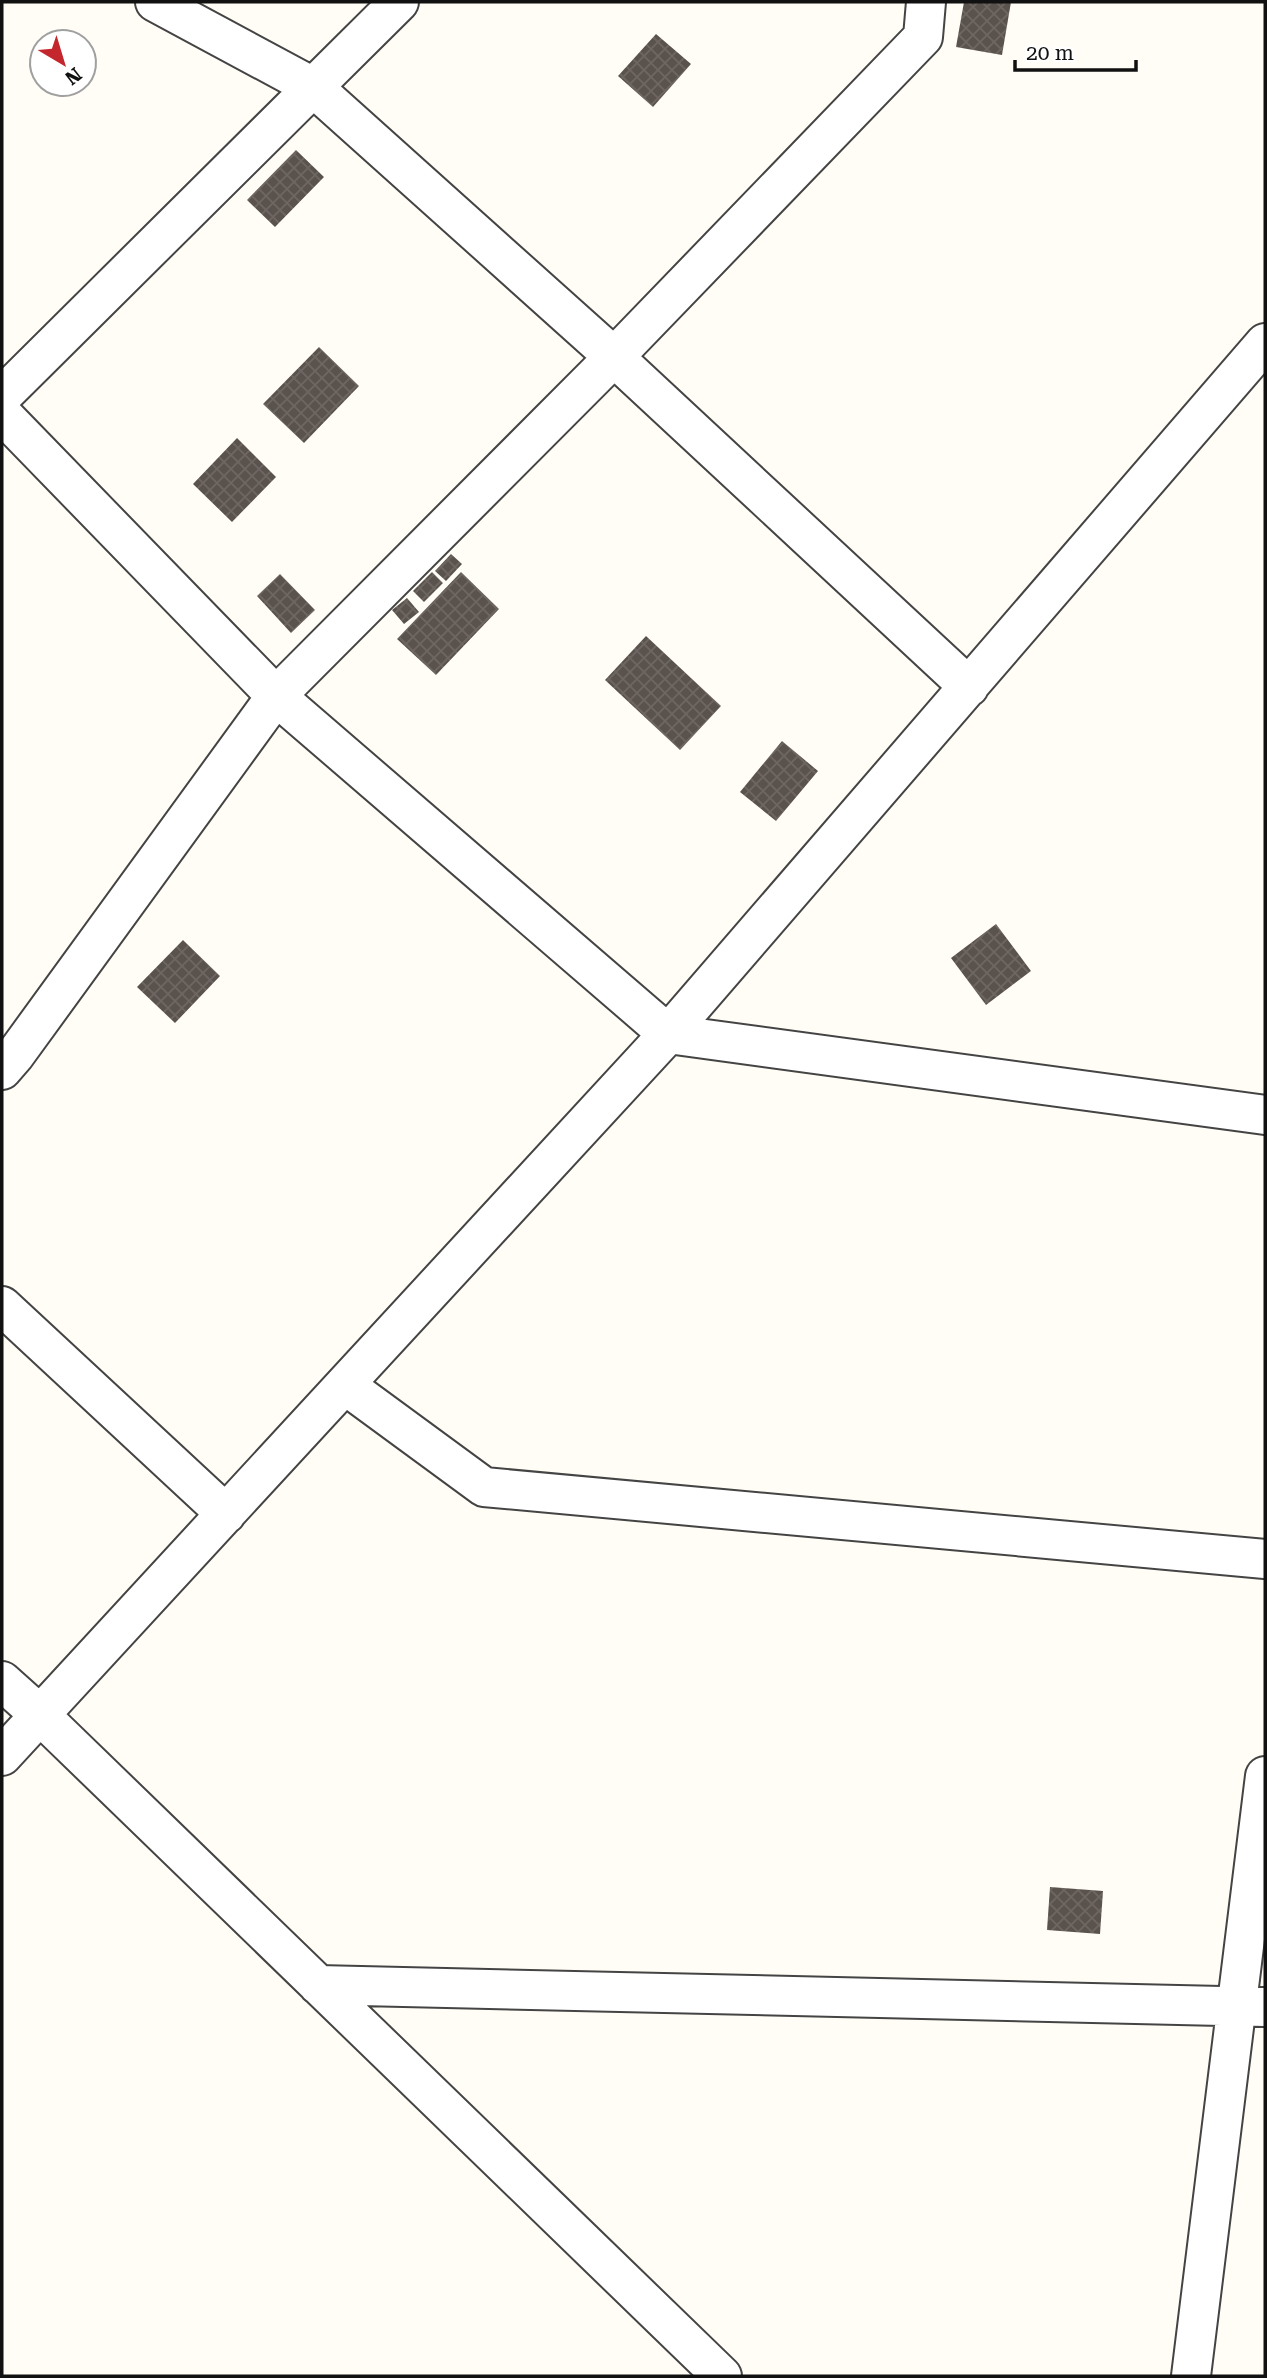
<svg xmlns="http://www.w3.org/2000/svg" width="1267" height="2378" font-family="'Roboto Serif',serif">
<style>
.building{fill:url(#building-cross-hatch)}
.lines{fill:none;stroke-linecap:round;stroke-linejoin:round}
.minor-casing{stroke:#444;stroke-width:42}
.minor{stroke:#fff;stroke-width:38}
</style>
<defs>
<pattern id="building-cross-hatch" width="8" height="8" patternUnits="userSpaceOnUse" patternTransform="scale(1.75)"><rect width="8" height="8" fill="#5a524d"/><path d="M0 0l8 8M0 8l8-8" fill="none" stroke="#6d6662"/></pattern>
</defs>
<rect width="100%" height="100%" fill="#fffdf5"/>
<path class="building" d="M964,2h47l-9,53 -46,-8z
M656,34l35,30 -38,43 -35,-31z
M296,150l28,27 -49,50 -28,-27z
M319,347l40,39 -55,57 -41,-39z
M237,438l39,39 -44,45 -39,-38z
M451,554l11,10 -16,17 -11,-10z
M432,572l11,11 -19,19 -11,-11z
M461,572l38,37 -63,66 -39,-36z
M280,574l35,36 -24,23 -34,-37z
M407,598l12,14 -15,12 -12,-14z
M646,636l75,70 -41,44 -75,-70z
M782,741l36,30 -42,50 -36,-29z
M996,924l35,47 -45,34 -35,-47z
M183,940l37,36 -45,47 -38,-36z
M1050,1887l53,4 -3,43 -53,-4z"/>
<g class="lines">
<g class="minor-casing">
<path id="minor" d="M155,2l158,85 301,270 355,330
M2,396l397,-394
M2,414l274,282 392,338 597,81
M2,1070l13,-15 261,-359 338,-339 309,-320 3,-35
M2,1306l224,208
M345,1385l139,102 781,72
M2,1681l38,34 682,661
M2,1756l666,-722 597,-691
M318,1985l947,22
M1191,2376l74,-600"/>
</g>
<use href="#minor" class="minor"/>
</g>
<rect width="1267" height="2378" fill="none" stroke="#111111" stroke-width="7"/>
<g transform="translate(63 63) rotate(142)"><circle r="33" fill="#ffffff" stroke="#a0a0a0" stroke-width="2"/>
<path d="M0-5L12 26L0 18L-12 26Z" fill="#c4262e"/>
<text y="-10" font-size="19" font-weight="bold" text-anchor="middle" fill="#111111">N</text>
</g>
<path d="M1015 60v10h121v-10" fill="none" stroke="#111111" stroke-width="3.5"/>
<text x="1026" y="60" font-size="21" fill="#111111" stroke="#ffffff" stroke-width="5" paint-order="stroke">20 m</text>
</svg>
